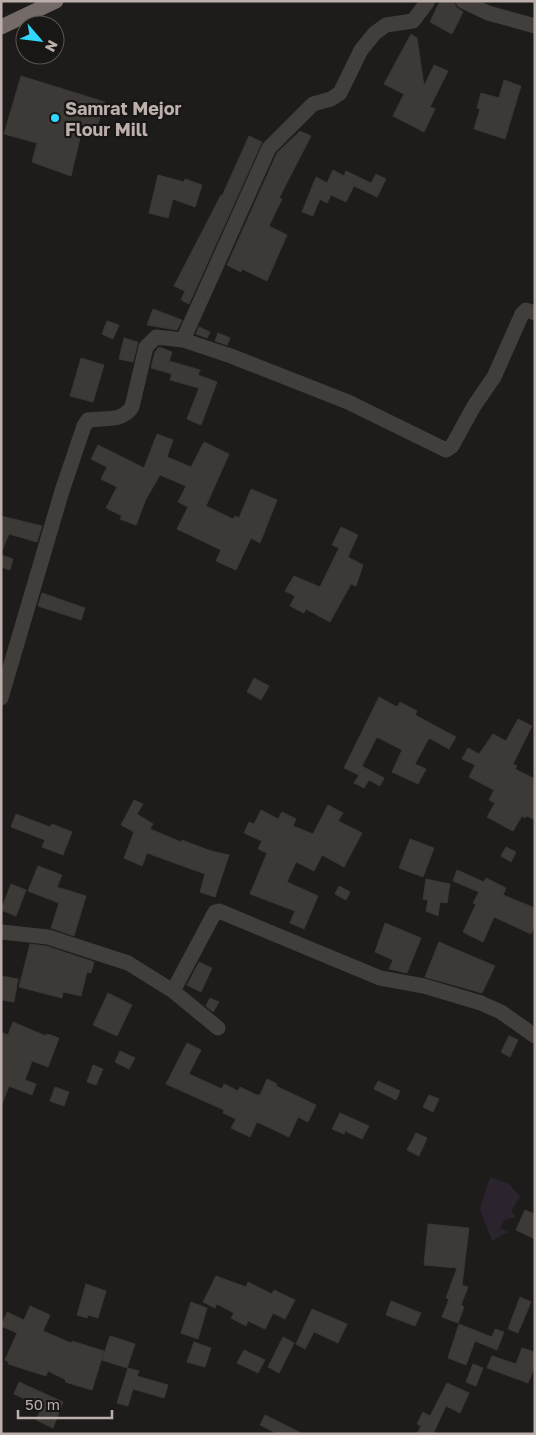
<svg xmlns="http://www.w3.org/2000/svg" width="536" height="1435" font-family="'Golos Text',sans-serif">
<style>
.green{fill:#2b242e}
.building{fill:#3c3937;stroke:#393734}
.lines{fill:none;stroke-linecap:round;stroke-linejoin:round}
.street{stroke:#423e3b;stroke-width:15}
.highway{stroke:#746a67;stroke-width:15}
.poi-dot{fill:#32d7fe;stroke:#181715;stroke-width:2}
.labels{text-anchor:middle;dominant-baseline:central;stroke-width:4.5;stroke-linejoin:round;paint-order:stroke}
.poi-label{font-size:18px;font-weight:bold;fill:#bdb0ac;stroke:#181715;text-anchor:start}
</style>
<rect width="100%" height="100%" fill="#1d1c1a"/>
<path class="green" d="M490,1177l19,7 11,13 -9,14 5,6 -12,3 -4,8 8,4 -16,9 -12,-32z"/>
<path class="building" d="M440,1h14l2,6 7,5 -11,22 -22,-12z
M411,34l6,4 7,48 10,-21 14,6 -18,36 5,2 -11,23 -31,-16 11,-22 -20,-10z
M21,76l84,26 -11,35 -13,-3 -10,42 -39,-14 5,-19 -33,-9z
M504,80l17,6 -16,53 -31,-10 6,-20 -3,-1 4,-15 18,5z
M300,131l11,5 -32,62 3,1 -13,27 18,9 -20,46 -25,-12 -1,3 -14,-7 50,-112z
M249,136l13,6 -73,162 -8,-4 4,-9 -11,-5 47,-91 1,1z
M333,170l11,6 2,-5 25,12 5,-9 10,5 -9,18 -23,-11 -8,16 -15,-7 -4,8 -7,-4 -7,17 -11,-4 14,-35 11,6z
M158,175l26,7 1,-3 17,6 -7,22 -22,-8 -5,19 -19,-5z
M153,309l29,11 -5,10 -30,-5z
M107,321l12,4 -6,14 -11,-5z
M199,327l11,5 -3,6 -11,-4z
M218,333l12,5 -3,7 -12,-4z
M124,338l14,4 -5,20 -14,-3z
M159,347l13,5 -3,9 31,9 -2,5 19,7 -16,43 -14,-6 12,-31 -29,-8 2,-6 -21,-6 4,-16z
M81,358l23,7 -11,37 -23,-6z
M157,434l16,6 -6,17 24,10 13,-25 25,12 -23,52 27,13 2,-3 4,2 12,-29 26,11 -17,43 -9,-5 -15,32 -20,-9 5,-11 -44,-21 11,-22 -10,-5 8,-16 -26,-11 -14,24 -10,26 -16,-6 2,-3 -16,-8 11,-21 -16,-8 6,-12 -16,-8 7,-14 46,23z
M1,516l41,10 -5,16 -28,-8 -8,19z
M341,527l17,8 -10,22 15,8 -7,21 -5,-2 -21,38 -24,-13 -2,4 -14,-7 5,-10 -10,-5 9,-15 26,11 19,-39 -7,-3z
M1,555l12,4 -3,11 -9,-3z
M42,593l43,15 -4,12 -43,-14z
M254,678l15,8 -8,14 -14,-8z
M379,697l18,10 3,-5 17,9 -2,4 41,22 -7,12 -20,-11 -14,26 11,5 -8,15 -26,-12 10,-22 -25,-13 -15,29 22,12 -4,8 -11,-6 -5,8 -10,-5 5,-8 -15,-7z
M518,719l14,7 -19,38 4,2 -2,3 20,10v41l-8,-4 -2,2 -3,-2 -9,15 -26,-14 8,-14 -6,-3 5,-10 -25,-13 6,-12 -13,-6 6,-11 11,6 14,-20 13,7z
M134,800l9,4 -6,10 16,10 -3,5 31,13 1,-2 29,11 18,4 -14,42 -15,-5 5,-18 -58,-21 -5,13 -18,-8 10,-26 -13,-7z
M328,805l15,8 -5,8 24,12 -18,34 -22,-12 -8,16 -18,-9 -9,20 31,14 -14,33 -14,-6 5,-12 -45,-17 17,-41 -9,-4 4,-8 -18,-8 5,-11 5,2 7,-14 17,9 4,-7 14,7 -3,7 20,8z
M16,814l34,13 2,-3 20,8 -9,23 -21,-8 3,-7 -34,-13z
M410,839l24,9 -11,29 -24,-9z
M506,847l10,5 -5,10 -10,-6z
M38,866l24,9 -5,12 29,9 -12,40 -23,-8 8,-25 -31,-12z
M457,870l27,12 2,-4 20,10 -3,7 32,13v18l-4,8 -37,-17 -11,25 -20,-10 13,-28 -3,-1 6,-11 -26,-11z
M426,879l24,5 -3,19 -7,-1 -2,14 -12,-5 2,-11 -5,-1z
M11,884l15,6 -10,26 -15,-6z
M339,886l11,6 -4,8 -11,-6z
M385,923l36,15 -14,35 -18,-4 4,-9 -18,-8z
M439,942l56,24 -13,27 -57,-16z
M30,944l16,2 48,16 -3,11 -4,-1 -6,24 -18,-4 -1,6 -43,-11z
M199,962l13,6 -11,24 -14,-7z
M1,976l17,3 -4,23 -13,-2z
M108,993l24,12 -15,31 -24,-11z
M210,998l9,4 -6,10 -7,-6z
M13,1022l33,14 1,-2 12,4 -11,29 -16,-6 -7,19 11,4 -4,11 -23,-9 -7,18 -1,-72 7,3z
M509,1036l9,4 -8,17 -9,-5z
M187,1043l14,7 -12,24 33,15 2,-5 14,7 2,-4 17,8h3l7,-16 10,5 -1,2 40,19 -8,17 -10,-5 -9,20 -32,-15 -7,15 -19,-9 5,-9 -13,-6 1,-3 -58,-26z
M120,1051l15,7 -6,11 -14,-7z
M93,1065l10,4 -7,16 -9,-3z
M378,1081l22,10 -4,9 -22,-11z
M55,1087l14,5 -5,14 -14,-5z
M429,1095l10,4 -6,13 -10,-5z
M340,1113l29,13 -7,13 -17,-8 -1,3 -12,-5z
M416,1133l11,5 -8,18 -12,-6z
M525,1210l10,4v25l-19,-9z
M428,1224l41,4 -7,57 6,2 -7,18 3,2 -6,16 -16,-6 7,-18 -3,-1 11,-30 -33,-3z
M216,1276l30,11 2,-5 24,12 2,-4 21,10 -10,19 -12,-6 -8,16 -17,-8 -2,5 -15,-8 3,-5 -17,-9 -2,4 -12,-6z
M86,1284l20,7 -8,27 -10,-3 -1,3 -10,-3z
M520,1297l11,5 -13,31 -10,-4z
M391,1301l30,12 -6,13 -29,-11z
M191,1302l16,6 -9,31 -17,-6z
M30,1306l20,9 -7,16 28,12 1,-2 32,10 -12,39 -27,-8 1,-2 -18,-9 -2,5 -38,-12 1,-2 -4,-2 12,-27 -16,-7 6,-14 17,8z
M312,1309l35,15 -9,19 -24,-11 -9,17 -9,-5z
M459,1324l33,13 3,-8 9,3 -7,18 -22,-9 -9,24 -18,-7z
M110,1336l25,8 -8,24 -25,-8z
M283,1337l11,6 -15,30 -11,-6z
M194,1342l17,6 -6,19 -18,-5z
M522,1348l13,4v14l-7,17 -41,-15 5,-12 24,8z
M244,1350l21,10 -7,13 -21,-10z
M473,1364l10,4 -7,18 -10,-4z
M128,1368l11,3 -2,5 31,9 -4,13 -31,-9 -5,17 -11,-3z
M19,1382l44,20 -10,26 -17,-8 6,-13 -28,-13z
M447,1383l22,10 -9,20 -14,-7 -13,28h-16l4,-8 -4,-2 6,-12 7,4z
M265,1415l38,19h-25l-18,-9z"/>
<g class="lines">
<path class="street" d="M463,1l25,12 47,13
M183,340l86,-192 44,-44 18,-5 9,-6 21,-43 14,-17 11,-8 27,-4 15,-20
M1,698l61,-207 22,-65 4,-6c17,-3 33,3 44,-13l14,-60 10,-10 27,3 48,16 117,46 98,48 6,-4 22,-40 20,-29 28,-63 4,-4 9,3
M1,932l47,5 80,26 45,28 45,37
M173,991l42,-79 4,-1 161,67 44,8 57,17 20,9 34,24"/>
<path class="highway" d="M1,27l55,-26"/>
</g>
<circle class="poi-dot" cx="55" cy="118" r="5"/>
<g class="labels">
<g class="poi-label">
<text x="65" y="108">Samrat Mejor<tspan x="65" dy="21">Flour Mill</tspan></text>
</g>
</g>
<rect width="536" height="1435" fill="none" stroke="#bdb0ac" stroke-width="5"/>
<g transform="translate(40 40) rotate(118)"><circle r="24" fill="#181715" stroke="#5a5451"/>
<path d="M0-4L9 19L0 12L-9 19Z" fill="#32d7fe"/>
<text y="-8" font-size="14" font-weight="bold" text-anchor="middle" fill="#bdb0ac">N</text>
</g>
<path d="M18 1410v8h94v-8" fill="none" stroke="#bdb0ac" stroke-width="2.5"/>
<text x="25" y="1410" font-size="15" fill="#bdb0ac" stroke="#181715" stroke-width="4" paint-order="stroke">50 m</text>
</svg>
